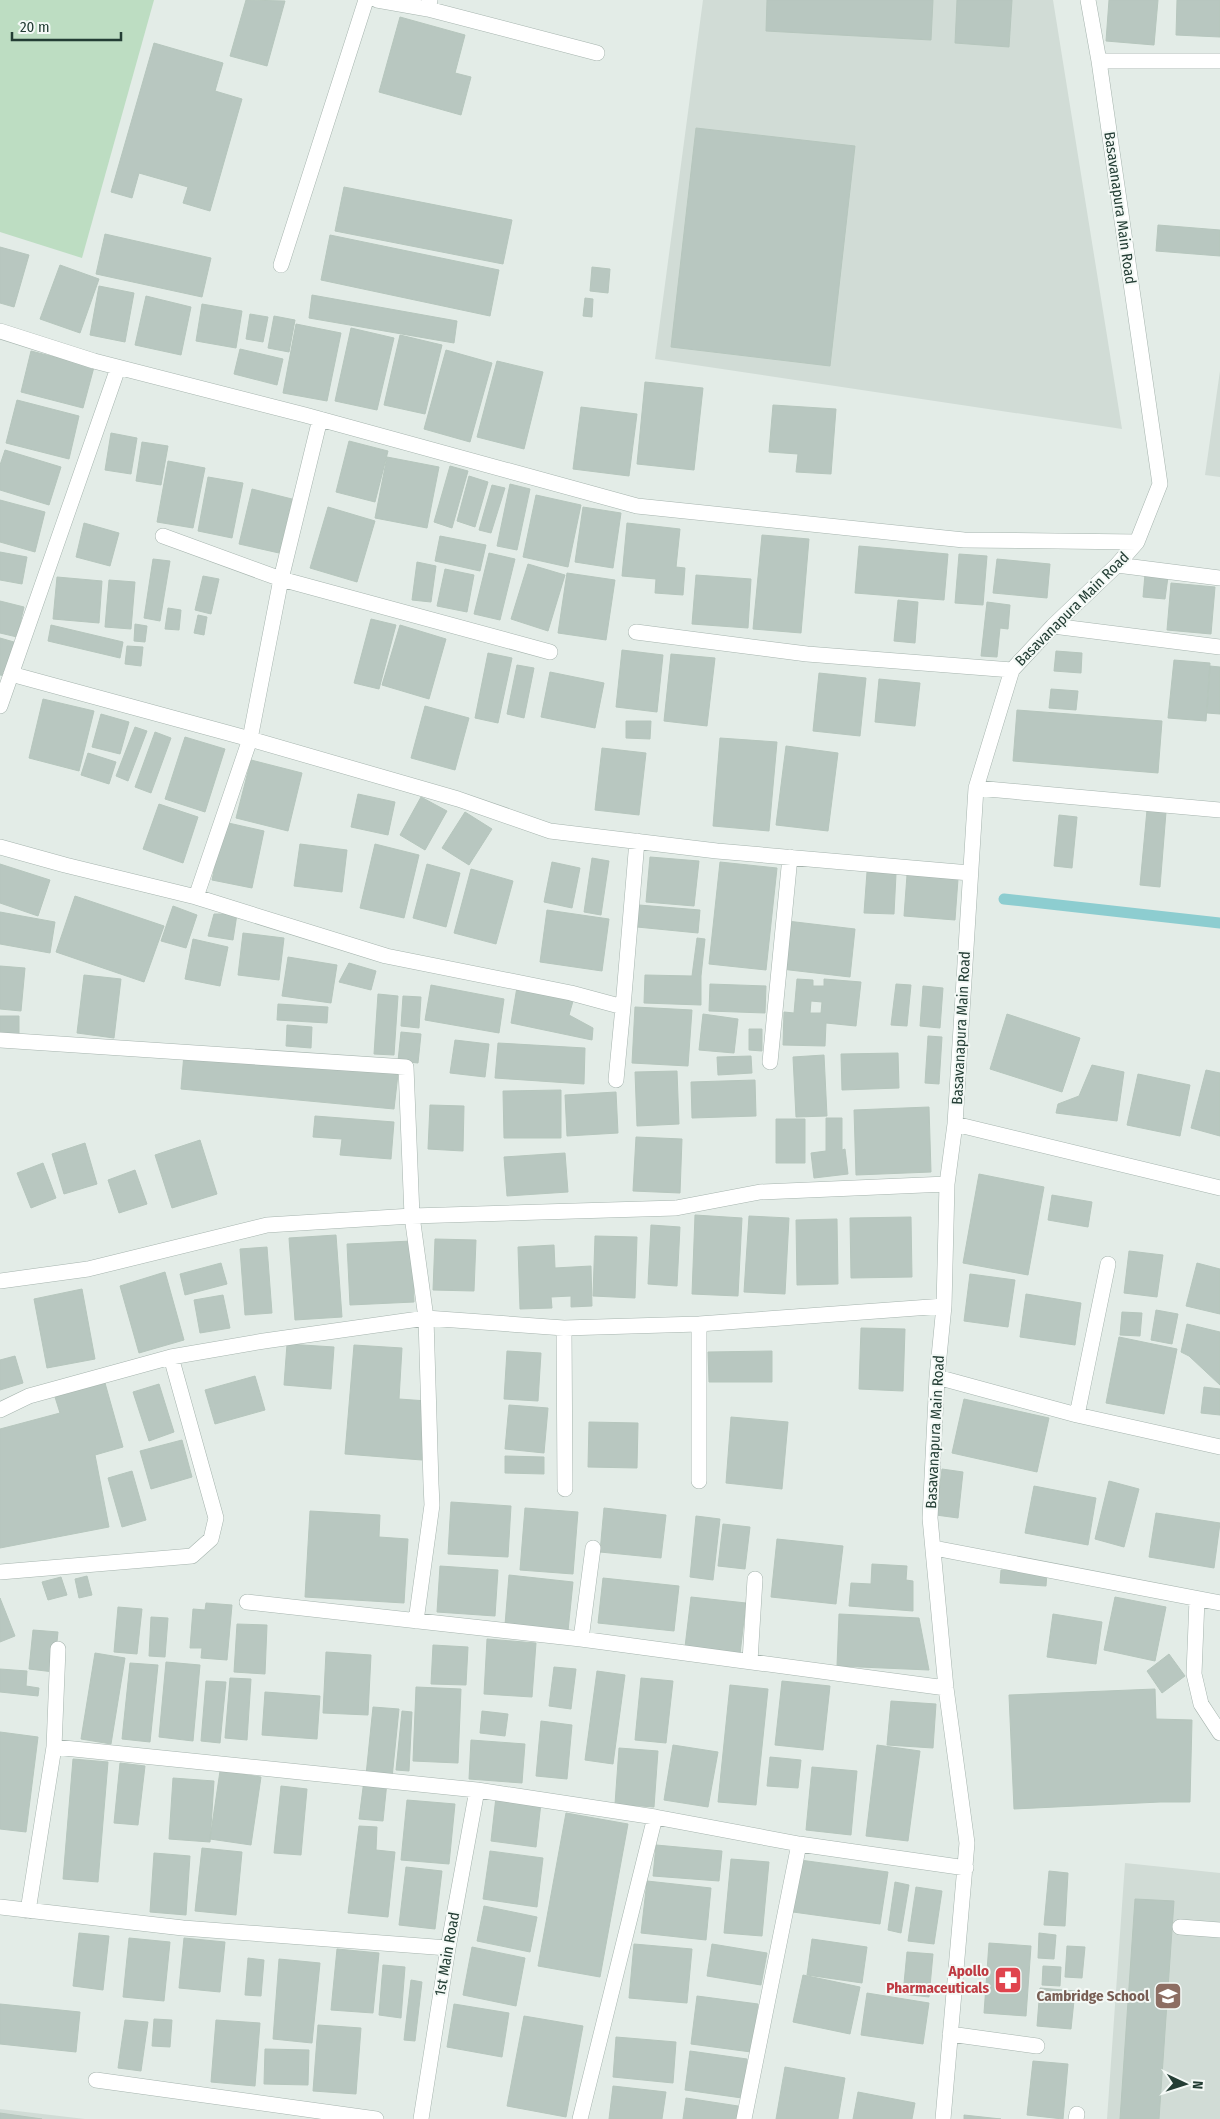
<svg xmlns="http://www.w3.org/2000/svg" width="1220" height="2119" font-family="'Fira Sans Condensed',sans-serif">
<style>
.built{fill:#d1dcd6}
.green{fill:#bdddc2}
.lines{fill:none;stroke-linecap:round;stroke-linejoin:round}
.stream{stroke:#8dcdd0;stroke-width:11}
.building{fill:#b8c7c0;stroke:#b6c6bd;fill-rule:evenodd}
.minor-casing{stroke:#a6b4ae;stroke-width:16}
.minor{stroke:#fff;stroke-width:15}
.labels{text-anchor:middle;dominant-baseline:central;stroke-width:4;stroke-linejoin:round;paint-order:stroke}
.street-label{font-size:15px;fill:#233d34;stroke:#f4f9f6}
.health-label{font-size:15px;font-weight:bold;fill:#be3a42;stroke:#f4f9f6;text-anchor:end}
.education-label{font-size:15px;font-weight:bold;fill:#785e54;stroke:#f4f9f6;text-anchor:end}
</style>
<rect width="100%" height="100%" fill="#e3ece7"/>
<path class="built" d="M703,0h350l69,429 -467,-70z
M1220,371v106l-15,-2z
M1125,1863l95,10v246h-113z
M0,2109l85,10h-85z"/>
<path class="green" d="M0,0h154l-72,258 -82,-26z"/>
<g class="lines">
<path class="stream" d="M1004,899l216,24"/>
</g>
<path class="building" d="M246,0l39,1 -18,65 -37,-10z
M767,0h166l-2,40 -165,-9z
M957,0h55l-3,47 -54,-4z
M1109,0h49l-4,45 -48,-4z
M1177,0h43v37l-44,-2z
M400,17l65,18 -10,38 16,4 -10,38 -82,-23z
M154,43l69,20 -8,28 27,8 -32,112 -27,-8 5,-16 -49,-14 -7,25 -21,-6z
M696,128l159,18 -25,220 -159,-19z
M344,187l168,33 -9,44 -168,-33z
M1158,225l62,5v26l-64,-5z
M105,234l106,24 -9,39 -106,-23z
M330,235l169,35 -9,46 -169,-36z
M0,247l29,8 -15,52 -14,-4z
M60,265l39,14 -19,54 -40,-14z
M592,267l18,2 -2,24 -18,-2z
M99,286l35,7 -9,49 -35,-7z
M312,295l145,26 -3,22 -145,-25z
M146,296l45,11 -10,48 -46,-10z
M585,298l8,1 -1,18 -9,-1z
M202,304l40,7 -6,37 -40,-7z
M250,314l18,3 -5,25 -17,-3z
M274,316l21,4 -6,32 -21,-4z
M296,324l45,9 -14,68 -44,-8z
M351,328l43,10 -17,72 -42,-9z
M400,335l42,10 -17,69 -41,-9z
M240,349l43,10 -6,26 -43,-11z
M446,350l46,13 -22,79 -46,-13z
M31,351l63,16 -11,41 -62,-16z
M497,361l46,11 -19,77 -47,-12z
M645,382l58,6 -9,82 -57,-6z
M17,400l62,16 -10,43 -63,-16z
M773,405l63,4 -5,65 -35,-2 2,-18 -29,-2z
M581,407l56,7 -8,62 -56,-7z
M111,433l26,5 -6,36 -26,-4z
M349,441l39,10 -13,51 -39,-10z
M142,442l26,4 -7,39 -25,-4z
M5,450l56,17 -12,38 -49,-15v-25z
M387,457l52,10 -12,61 -52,-10z
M168,461l37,7 -12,60 -36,-6z
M450,466l18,5 -16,57 -18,-6z
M469,476l19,6 -13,45 -18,-6z
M208,477l35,6 -11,55 -34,-7z
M510,484l20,5 -13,61 -20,-4z
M492,485l13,3 -14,45 -12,-3z
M252,489l40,10 -13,54 -40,-9z
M536,495l45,10 -13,62 -45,-10z
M0,500l45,12 -10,40 -35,-10z
M328,507l47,14 -18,61 -47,-14z
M583,507l38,6 -8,55 -38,-6z
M84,523l35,10 -9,33 -34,-9z
M627,523l53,6 -4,38 9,1 -2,27 -28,-2 1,-14 -34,-3z
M762,535l47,4 -8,94 -48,-4z
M440,536l46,9 -6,26 -45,-10z
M859,546l89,8 -4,46 -89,-7z
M0,552l27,5 -5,27 -22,-4z
M489,553l26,6 -15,61 -26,-6z
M959,554l28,2 -4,49 -28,-2z
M153,559l17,2 -10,60 -16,-3z
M997,559l53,5 -3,34 -54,-5z
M417,562l19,4 -5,36 -19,-2z
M528,564l37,11 -17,56 -37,-12z
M445,569l29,6 -7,37 -30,-6z
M567,573l48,7 -9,60 -48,-7z
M1145,574l23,3 -3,22 -22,-2z
M696,575l55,4 -3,49 -56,-4z
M203,576l16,3 -8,35 -16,-4z
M57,577l45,4 -3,42 -46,-4z
M109,580l26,2 -4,47 -26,-2z
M1171,583l44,4 -4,47 -44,-4z
M898,600l20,2 -3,41 -21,-2z
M0,601l24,6 -7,30 -17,-4z
M987,602l23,3 -2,24 -8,-1 -3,29 -16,-1z
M168,608l13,2 -2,20 -14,-1z
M198,615l9,2 -3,18 -10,-2z
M371,619l25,6 -17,64 -25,-6z
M135,624l12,2 -2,16 -11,-1z
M51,625l72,17 -3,16 -72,-17z
M400,625l46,14 -17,60 -47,-14z
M0,638l14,4 -9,34 -5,-1z
M127,646l16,1 -2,19 -16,-2z
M622,650l41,5 -6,57 -41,-5z
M1056,651l26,2 -1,20 -27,-2z
M488,653l24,5 -14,65 -23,-5z
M671,654l44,4 -8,68 -43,-5z
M1174,660l36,3 -4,58 -38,-3z
M517,665l17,3 -10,50 -17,-4z
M1210,666l10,1v47l-13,-1z
M550,672l54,11 -9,45 -54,-11z
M819,673l47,5 -6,58 -47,-5z
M879,679l41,4 -5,43 -40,-4z
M1051,689l27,2 -2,19 -27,-2z
M43,699l51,12 -15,60 -50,-13z
M425,706l44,12 -14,52 -44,-12z
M1017,710l145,11 -4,52 -145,-12z
M101,714l28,8 -9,32 -28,-7z
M626,721h25l-1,18 -24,-1z
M135,727l12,4 -19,50 -12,-5z
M155,732l16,6 -20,55 -16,-6z
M185,737l40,12 -20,63 -40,-13z
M720,738l57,4 -8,89 -56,-5z
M786,746l52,7 -10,78 -52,-6z
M602,748l44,5 -7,62 -44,-5z
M88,753l28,9 -7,22 -28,-9z
M251,760l51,13 -14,58 -52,-13z
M358,794l37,8 -7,33 -37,-8z
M421,797l26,14 -22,39 -25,-15z
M159,804l39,13 -15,46 -40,-14z
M1147,810l19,2 -6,75 -20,-2z
M465,812l27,17 -23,36 -27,-17z
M1059,815l18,2 -5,51 -18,-2z
M224,822l40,9 -12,57 -40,-8z
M300,844l47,6 -5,42 -48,-6z
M375,844l44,11 -15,63 -44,-10z
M650,857l49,4 -5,45 -48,-4z
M592,858l17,3 -8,54 -17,-3z
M552,862l28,6 -8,40 -28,-6z
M720,862l57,6 -11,102 -57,-6z
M0,864l50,16 -12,36 -38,-13z
M427,864l33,9 -14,54 -33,-9z
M471,869l42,12 -17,63 -42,-11z
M867,872l29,2 -2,40 -30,-1z
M907,875l51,4 -3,41 -51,-4z
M75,896l89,30 -20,56 -88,-30z
M639,905l61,5 -2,23 -61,-6z
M173,906l24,9 -11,33 -25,-7z
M547,910l62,9 -7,52 -62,-9z
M0,912l55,10 -5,31 -50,-9z
M214,914h23l-4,26 -25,-4z
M787,921l68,8 -5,48 -69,-8z
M243,933l41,5 -5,42 -41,-5z
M697,938l8,1 -4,37v29l-57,-2 1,-28 47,1z
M193,939l35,8 -8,39 -35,-7z
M288,957l49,8 -6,38 -49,-7z
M349,963l27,8 -5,19 -32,-8z
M0,966l25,2 -4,43 -21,-2z
M84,975l37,4 -7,59 -37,-5z
M797,979l16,1v6h11v-7l37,3 -5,44 -30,-3 -1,23 -42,-1 1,-33 10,1zM811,1001l11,1 -1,11h-11z
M710,984l56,2 -1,27 -56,-2z
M896,984l15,1 -4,41 -16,-1z
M431,985l73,14 -5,34 -74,-13z
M923,986l20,2 -3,40 -20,-2z
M517,987l56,14 -4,14 24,13 -1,12 -81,-17z
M378,994l20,2 -4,59 -20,-1z
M403,996l18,1 -2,31 -18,-2z
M278,1004l50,3 -1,16 -50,-3z
M635,1007l57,3 -4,56 -56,-3z
M703,1014l35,5 -4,34 -35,-3z
M1007,1014l73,24 -18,54 -72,-23z
M0,1016h19v19l-19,1z
M287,1025l25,2 -1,21 -25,-2z
M749,1029h13v22l-13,-1z
M401,1032l20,2 -3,29 -20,-2z
M928,1036l14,1 -3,47 -14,-1z
M455,1040l34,4 -4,33 -35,-4z
M498,1043l87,5 -1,36 -89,-6z
M898,1053l1,35 -57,2 -1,-36z
M184,1054l214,20 -4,35 -213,-20z
M824,1055l3,61 -31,1 -3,-60z
M751,1056l1,17 -34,2 -1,-18z
M1092,1065l32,7 -7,49 -61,-8 2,-9 21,-8z
M1206,1070l14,3v63l-29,-8z
M677,1071l2,53 -42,2 -2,-54z
M1138,1074l52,11 -10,51 -53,-11z
M755,1080l1,36 -64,2 -1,-36z
M561,1090v48h-57l-1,-47z
M616,1092l2,41 -51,3 -2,-41z
M430,1105l34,1 -1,45 -35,-2z
M929,1107l2,65 -75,3 -2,-65z
M315,1116l79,6 -3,37 -51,-4 2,-16 -29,-2z
M826,1118h16v32l3,-1 3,25 -34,4 -3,-25 15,-2z
M776,1119h29v44h-29z
M636,1137l46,2 -2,54 -47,-2z
M200,1140l17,54 -45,14 -17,-53z
M85,1143l12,41 -33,10 -12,-40z
M565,1153l3,39 -61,4 -3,-39z
M43,1163l13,35 -25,10 -14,-35z
M135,1170l12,34 -28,9 -11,-33z
M979,1174l65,13 -16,88 -65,-12z
M1052,1195l40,7 -4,25 -40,-7z
M695,1215l47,3 -4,78 -46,-2z
M749,1216l40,2 -4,76 -41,-2z
M911,1217l1,60 -61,1 -1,-60z
M837,1219l1,65 -41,1 -1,-65z
M651,1225l29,2 -3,59 -29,-2z
M336,1235l6,82 -47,3 -6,-82z
M595,1236l42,1 -2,61 -42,-2z
M435,1239l41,1 -2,51 -41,-1z
M412,1241l2,61 -64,3 -3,-61z
M554,1245l1,23 36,-2 1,40 -21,1v-11l-20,1 1,11 -32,1 -2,-62z
M267,1247l5,66 -27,2 -5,-66z
M1129,1251l34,4 -6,42 -33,-4z
M221,1263l6,21 -42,11 -5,-21z
M1197,1263l23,6v45l-34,-8z
M165,1272l19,68 -45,13 -19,-67z
M970,1274l45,6 -7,47 -44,-6z
M82,1289l13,70 -48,9 -13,-69z
M1026,1294l55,9 -6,42 -55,-8z
M223,1295l7,33 -30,5 -6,-33z
M1156,1310l22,4 -6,30 -21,-4z
M1122,1312l20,1 -2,23 -20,-1z
M1187,1324l33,8v53l-31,-29 -8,-4z
M861,1328l44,1 -2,62 -44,-2z
M1119,1337l58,12 -13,65 -58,-11z
M287,1344l47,3 -3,42 -47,-4z
M354,1345l48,3 -3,51 28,2 -5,59 -77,-6z
M507,1351l34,2 -3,48 -34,-2z
M772,1351v31h-63l-1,-30z
M15,1356l8,27 -23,7v-30z
M255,1376l10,34 -50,14 -10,-34z
M105,1383l18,64 -28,8 14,72 -109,21v-119l60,-16 -5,-16z
M159,1384l15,48 -25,9 -16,-49z
M1204,1387l16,2v26l-19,-2z
M964,1399l85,19 -12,54 -85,-19z
M509,1405l39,3 -4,45 -39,-4z
M731,1417l57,5 -6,67 -56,-6z
M589,1422l49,1 -1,45 -49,-1z
M182,1440l10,37 -41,12 -11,-38z
M505,1456l39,1v17l-39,-1z
M942,1469l21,3 -5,46 -22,-3z
M132,1471l14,49 -24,7 -14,-49z
M1109,1481l30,8 -15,58 -29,-8z
M1034,1486l62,12 -8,47 -63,-12z
M451,1502l60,4 -3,51 -60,-3z
M525,1508l53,4 -5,62 -53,-4z
M604,1508l62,7 -5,43 -61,-6z
M310,1511l70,4 -1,22 29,2 -4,64 -99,-6z
M1156,1513l64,10 -6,45 -65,-11z
M696,1516l24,3 -7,61 -23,-3z
M723,1524l27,3 -5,42 -27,-3z
M777,1539l66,7 -7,58 -65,-7z
M872,1564l35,2 -1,14 7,1v30l-64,-5 2,-23 20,1z
M440,1566l58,4 -3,46 -58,-4z
M1001,1570l46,3 -1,13 -46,-3z
M509,1575l64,7 -5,49 -63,-6z
M87,1576l5,19 -13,3 -4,-19z
M61,1577l6,18 -19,5 -6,-18z
M603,1578l76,8 -5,45 -76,-8z
M691,1597l55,6 -6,51 -55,-7z
M1115,1597l51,10 -11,54 -51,-11z
M0,1598l15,38 -15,6z
M206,1603l26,2 -5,55 -26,-2 1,-10h-12l3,-39 12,1z
M118,1607l24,2 -5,45 -23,-2z
M839,1614l80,4 10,52 -92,-4z
M1053,1614l49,8 -6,42 -49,-7z
M151,1617l17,1 -3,39 -16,-1z
M237,1624l30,1 -2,49 -31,-2z
M33,1630l25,2 -4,40 -25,-3z
M487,1639l49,4 -4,54 -48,-3z
M433,1645l35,2 -2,38 -35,-1z
M326,1652l45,3 -3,60 -45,-2z
M95,1653l30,5 -14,86 -30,-5z
M1169,1654l16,22 -23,17 -15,-22z
M166,1662l34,3 -7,76 -34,-4z
M130,1663l28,2 -8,77 -28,-3z
M554,1667l22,2 -5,40 -22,-3z
M0,1669l27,2 -1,15 13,2 -1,8 -38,-4z
M597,1671l28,4 -12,89 -28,-4z
M230,1678l21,1 -4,61 -22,-2z
M641,1678l32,3 -7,62 -31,-3z
M206,1681l20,1 -6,61 -19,-2z
M782,1681l48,5 -7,64 -48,-5z
M730,1685l38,4 -12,116 -38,-3z
M416,1687l45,2 -3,74 -45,-2z
M1155,1689l1,30 36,1 -2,82h-30l-146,7 -5,-114z
M265,1692l55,4 -3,43 -55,-4z
M891,1701l45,3 -3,44 -46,-3z
M373,1707l26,2 -7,69 -26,-3z
M402,1711l10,1 -3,59 -13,-1z
M482,1711l26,3 -3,22 -25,-3z
M541,1721l31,4 -5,54 -31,-3z
M0,1732l38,5 -12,95 -26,-3z
M471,1740l54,4 -3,39 -53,-4z
M673,1745l45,7 -10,55 -44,-7z
M877,1745l43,6 -12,90 -42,-5z
M619,1748l39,3 -4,56 -39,-3z
M770,1757l31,3 -3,28 -31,-2z
M73,1759l35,3 -10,120 -35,-3z
M120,1763l25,3 -7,59 -24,-2z
M812,1767l45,4 -6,64 -45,-5z
M220,1771l41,6 -10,68 -41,-6z
M173,1778l41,3 -4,61 -41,-3z
M364,1780l23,2 -4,39 -24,-2z
M281,1786l26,3 -6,66 -27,-2z
M496,1797l45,6 -5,44 -45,-6z
M407,1800l48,4 -6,60 -48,-4z
M566,1813l62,11 -28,153 -62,-11z
M359,1826l18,1 -1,23 19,2 -7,65 -40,-4z
M656,1845l66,6 -3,30 -66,-5z
M202,1848l40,4 -6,63 -41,-4z
M490,1851l53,7 -6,49 -54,-8z
M154,1853l36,3 -4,59 -36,-3z
M731,1859l38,3 -7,74 -38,-3z
M800,1860l88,12 -8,52 -87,-12z
M406,1867l36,4 -7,58 -36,-4z
M1049,1871l19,2 -3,53 -21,-1z
M647,1881l64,7 -5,52 -65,-7z
M895,1882l14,3 -8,48 -13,-3z
M916,1887l26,4 -8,53 -26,-3z
M1135,1899l39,2 -15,218h-39z
M484,1906l53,11 -7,35 -53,-11z
M79,1933l30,3 -6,54 -30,-4z
M1039,1933l17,2 -2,24 -16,-1z
M129,1938l41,4 -6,59 -41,-4z
M184,1938l41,4 -5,50 -41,-4z
M812,1939l55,8 -5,36 -55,-8z
M989,1943l42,3 -5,70 -42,-3z
M634,1944l58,5 -5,54 -58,-5z
M712,1944l55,9 -6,32 -54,-9z
M1067,1946l18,1 -3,31 -17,-1z
M472,1947l53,11 -9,48 -53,-11z
M337,1949l42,4 -6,60 -42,-3z
M907,1952l26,2 -4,43 -26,-3z
M248,1958l16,2 -3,36 -16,-1z
M279,1959l41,4 -8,80 -39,-4z
M383,1965l22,2 -4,51 -22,-3z
M1043,1966l18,1 -1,19 -18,-1z
M803,1975l57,12 -10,47 -57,-12z
M411,1980l11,2 -7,59 -11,-1z
M1040,1988l35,3 -4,38 -34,-3z
M867,1993l62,10 -6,41 -62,-9z
M697,1996l61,8 -7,48 -60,-8z
M0,2004l80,8 -4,40 -76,-8z
M454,2004l55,9 -7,44 -55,-10z
M524,2016l59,10 -17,91 -59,-11z
M154,2019l18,1 -2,27 -18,-1z
M125,2020l23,2 -7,49 -23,-3z
M216,2020l44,3 -5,63 -44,-4z
M318,2025l43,3 -5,66 -43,-3z
M616,2037l60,5 -3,41 -60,-6z
M265,2049l44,1 -1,35 -44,-1z
M690,2051l57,8 -5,39 -57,-8z
M1033,2061l35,3 -5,55 -36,-4z
M785,2067l60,11 -7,41h-62z
M613,2086l53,6 -4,27h-53z
M858,2092l57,11 -3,16h-59z
M686,2098l52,8 -2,13h-53z
M0,2113l42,6h-42z
M964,2115l37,4h-37z"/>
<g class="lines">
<g class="minor-casing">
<path id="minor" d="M377,0l51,9 2,-9
M428,9l169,44
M1099,61h121
M281,265l85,-265
M0,331l94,30 211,54 332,91 327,34 173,2
M163,536l118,43 269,73
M1117,565l103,13
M1053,626l167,21
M636,632l171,22 205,16
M11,674l239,65 208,60 92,32 167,20 253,22
M0,706l118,-338
M976,788l244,22
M0,847l65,18 131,32 190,59 185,37 52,14 14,-166
M196,897l54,-158 31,-160 39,-160
M0,1040l406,27 6,149 14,102 5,166 1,21 -16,116
M770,1062l20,-205
M616,1080l7,-73
M955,1124l265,64
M0,1281l88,-12 179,-44 145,-9 264,-8 84,-16 187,-8
M564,1328l1,161
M937,1377l140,38 143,32
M0,1410l29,-14 142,-39 93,-16 162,-23 138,10 135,-4 245,-18
M1077,1415l31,-151
M699,1481v-157
M934,1548l286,55
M0,1572l192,-16 19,-17 5,-21 -45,-161
M1197,1599l-3,75 7,30 19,29
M247,1602l334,37 365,49
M581,1639l12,-91
M750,1661l5,-82
M54,1747l4,-98
M0,1907l183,21 265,20
M28,1911l26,-164 423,43 178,27 144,27 167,24
M1180,1927l40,3
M950,2034l87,12
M96,2080l280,39
M421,2119l27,-171 29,-158
M580,2119l75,-302
M744,2119l55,-275
M943,2119l24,-276 -21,-155 -16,-170 7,-141 7,-71 3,-122 8,-60 21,-336 36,-118 41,-44 64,-61 20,-23 23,-58 -61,-423 -11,-61
M1076,2119l1,-5"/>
</g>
<use href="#minor" class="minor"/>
</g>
<defs>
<g id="pharmacy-square" transform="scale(1.4375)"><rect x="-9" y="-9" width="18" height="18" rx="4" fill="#e0444e" stroke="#f4f9f6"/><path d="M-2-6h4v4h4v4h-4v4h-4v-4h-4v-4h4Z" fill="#fff"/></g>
<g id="school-square" transform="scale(1.4375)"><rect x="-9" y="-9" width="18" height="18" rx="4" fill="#8d6e63" stroke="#f4f9f6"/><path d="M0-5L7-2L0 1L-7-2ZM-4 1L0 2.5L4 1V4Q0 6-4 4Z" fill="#fff"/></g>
</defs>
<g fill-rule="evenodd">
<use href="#pharmacy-square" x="1008" y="1980"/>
<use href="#school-square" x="1168" y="1996"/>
</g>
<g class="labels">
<g class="street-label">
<text transform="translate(1120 208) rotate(82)">Basavanapura Main Road</text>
<text transform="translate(1072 609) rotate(-45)">Basavanapura Main Road</text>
<text transform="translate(961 1028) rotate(-87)">Basavanapura Main Road</text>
<text transform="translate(935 1432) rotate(-87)">Basavanapura Main Road</text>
<text transform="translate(447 1954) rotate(-80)">1st Main Road</text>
</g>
<g class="health-label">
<text x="989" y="1971">Apollo<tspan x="989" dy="17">Pharmaceuticals</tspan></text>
</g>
<g class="education-label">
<text x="1149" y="1996">Cambridge School</text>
</g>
</g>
<g transform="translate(1185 2084) rotate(94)" stroke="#f4f9f6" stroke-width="4" paint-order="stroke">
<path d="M0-4L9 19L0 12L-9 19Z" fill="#233d34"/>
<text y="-8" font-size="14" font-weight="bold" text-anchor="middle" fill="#233d34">N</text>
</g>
<path d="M12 32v8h109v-8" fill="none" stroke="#233d34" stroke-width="2.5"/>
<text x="20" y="32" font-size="15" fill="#233d34" stroke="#f4f9f6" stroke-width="4" paint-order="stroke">20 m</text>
</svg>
